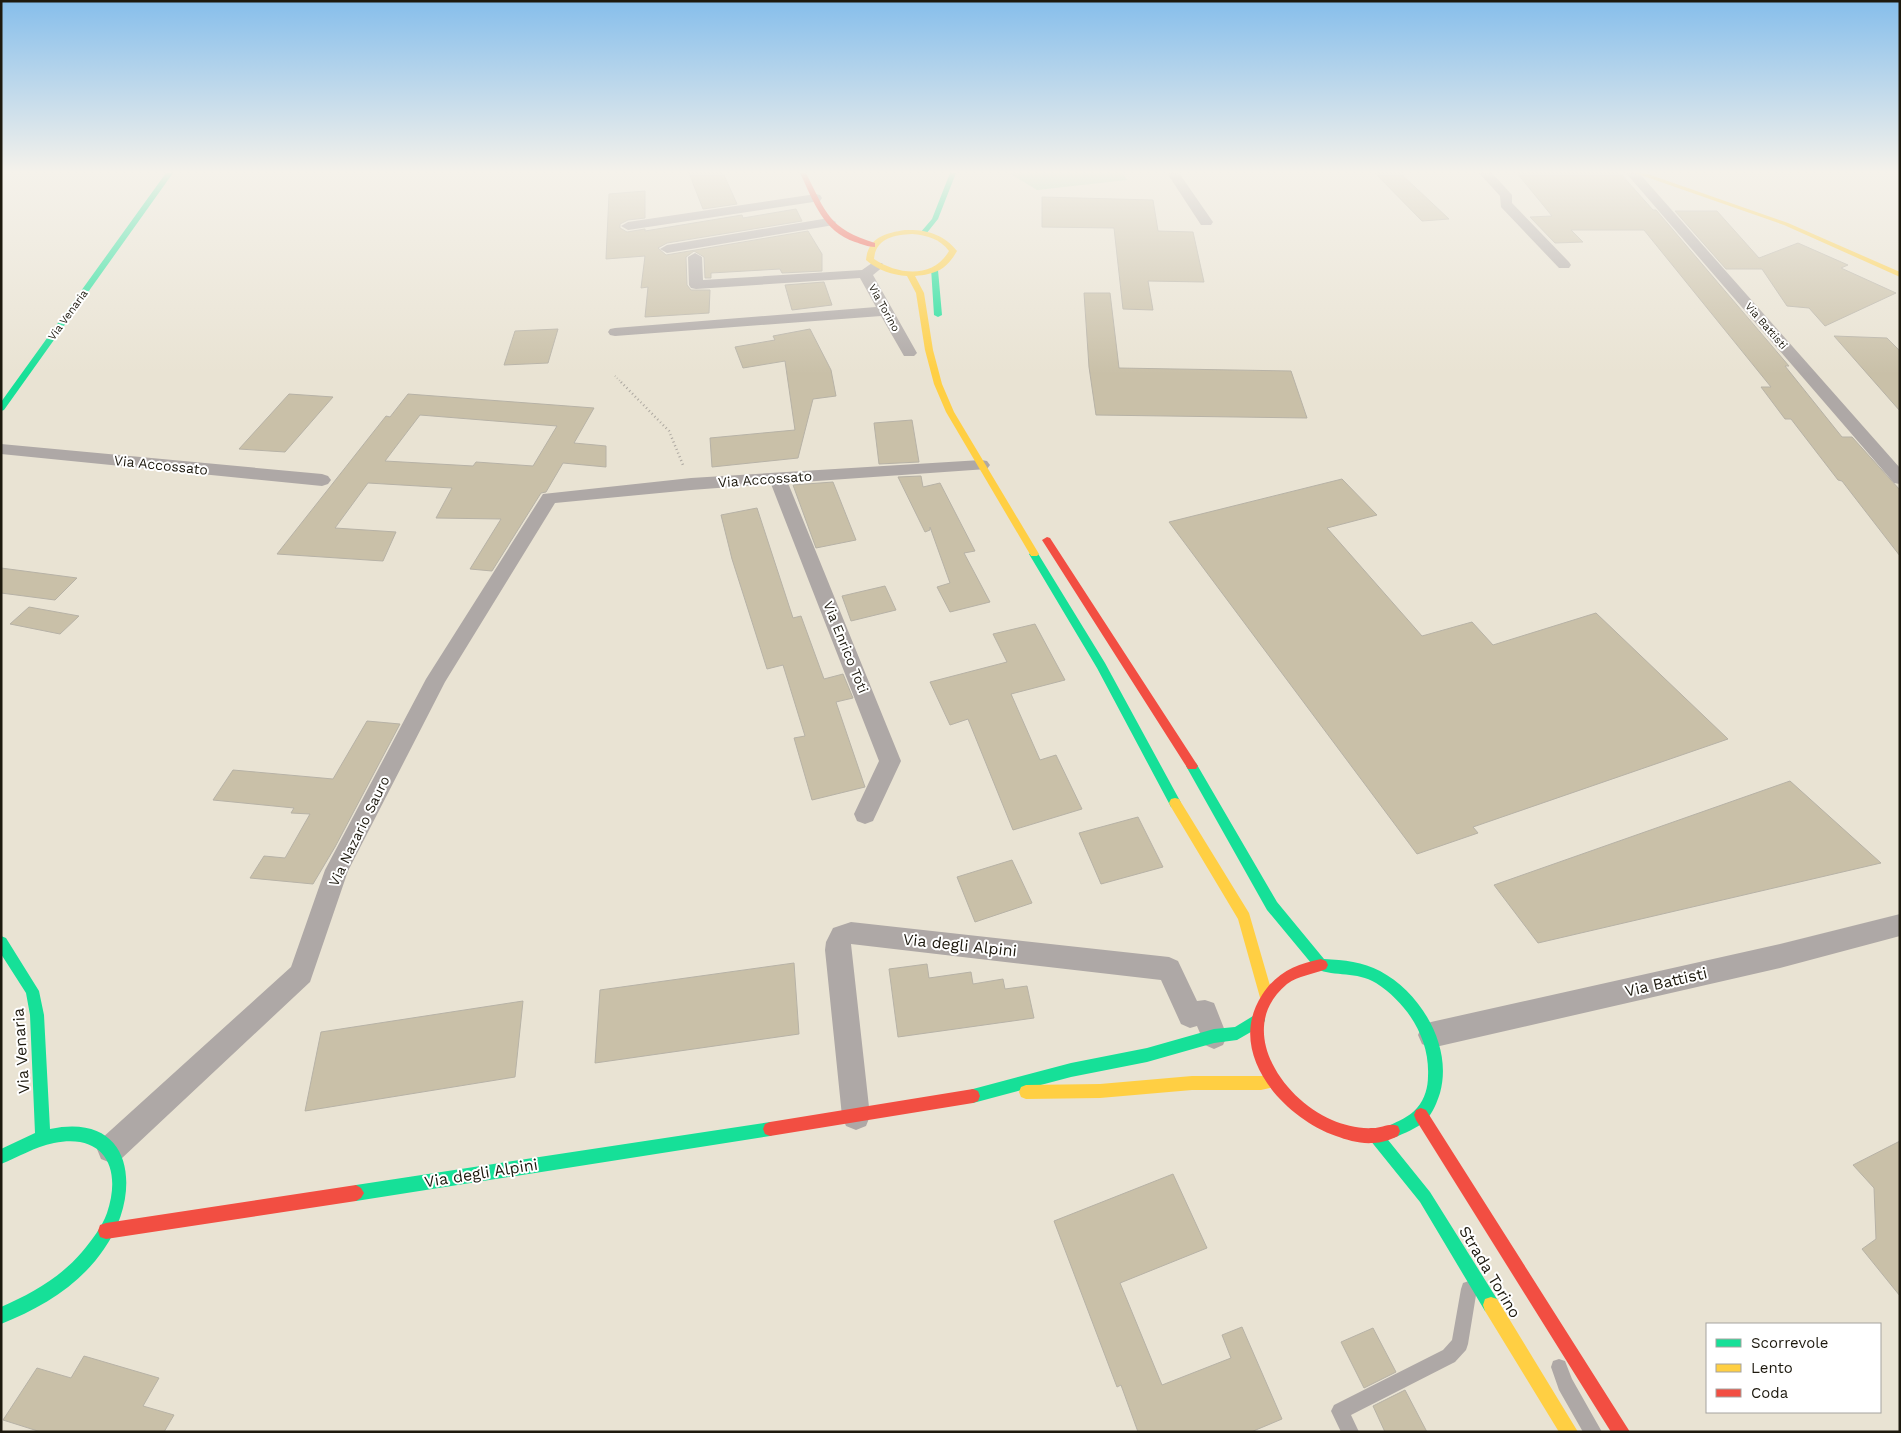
<svg xmlns="http://www.w3.org/2000/svg" width="1901" height="1433" font-family="'Work Sans',sans-serif">
<style>
.green{fill:#aedab5}
.building{fill:#c9c0a8;stroke:#b7b2a6;fill-rule:evenodd}
.lines{fill:none;stroke-linecap:round;stroke-linejoin:round}
.path-far1{stroke:#ada8a1;stroke-width:2;stroke-dasharray:0.5 2.5;stroke-linecap:butt}
.path{stroke:#ada8a1;stroke-width:2.5;stroke-dasharray:1 3;stroke-linecap:butt}
.lane{fill:#aea8a6;fill-rule:evenodd}
.street{fill:#aea8a6;fill-rule:evenodd}
.fast{fill:#16e098;fill-rule:evenodd}
.slow{fill:#ffcf43;fill-rule:evenodd}
.jam{fill:#f24e42;fill-rule:evenodd}
.labels{text-anchor:middle;dominant-baseline:central;stroke-width:4;stroke-linejoin:round;paint-order:stroke}
.far-street-label{font-size:11px;fill:#1d190e;stroke:#fff}
.street-label{font-size:14px;fill:#1d190e;stroke:#fff}
.near-street-label{font-size:16px;fill:#1d190e;stroke:#fff}
</style>
<rect width="100%" height="100%" fill="#e9e3d3"/>
<path class="green" d="M1009,173h114l4,7 -90,10z"/>
<path class="building" d="M689,173h34l14,31 -34,5z
M1375,173h25l49,46 -27,2z
M1517,173h103l33,37h3l133,156h-4l57,71h10l48,53v66l-58,-75 -4,-1 -47,-61h-6l-24,-32h10l-127,-157h-73l12,12 -28,1 -25,-26 22,-1z
M645,191v27l-17,2 -8,4v4l7,4 18,-3v2l97,-16 1,3 53,-9 6,12 -135,22 -9,5 8,7 142,-24 14,23v17l-40,2 -2,-4 -69,4v5h-6l-1,-21 -10,-6 -8,6 1,28 4,5h19l-1,23 -64,4 3,-30 -7,1 4,-32 -39,3 3,-65z
M1042,197l111,3 5,31 35,1 11,50 -56,-1 5,29 -30,-1 -9,-81 -72,-1z
M1675,211h42l42,47 39,-15 50,22 -7,3 55,25 -71,33 -16,-18 -22,-2 -25,-37h-36z
M824,282l8,23 -40,5 -7,-25z
M1084,293h26l9,75 172,3 16,47 -211,-3 -7,-48z
M558,329l-10,34 -44,2 11,-34z
M810,329l21,41 5,26 -23,3 -15,59 -86,9 -2,-29 85,-8 -10,-69 -42,7 -8,-21 40,-7 -2,-4z
M1834,336l53,2 13,13v60z
M289,394l44,3 -48,55 -46,-3z
M408,394l186,14 -20,35 32,3v21l-43,-4 -17,29 -5,1 -49,78 -22,-2 31,-50 -65,-1 16,-30 -84,-5 -33,45 61,4 -13,29 -106,-7 109,-138 4,1zM420,415l137,11 -24,40 -57,-4 -3,4 -88,-5z
M912,420l7,42 -40,2 -5,-41z
M921,476l2,11 17,-4 35,68 -11,2 26,49 -40,10 -13,-25 13,-4 -20,-56v3l-5,2 -27,-55z
M1342,479l35,36 -50,13 95,108 50,-14 21,23 103,-32 132,126 -255,88 5,6 -61,21 -248,-332z
M833,482l23,58 -40,8 -23,-63z
M757,508l36,110 8,-2 23,63 19,-5 10,24 -17,4 29,85 -53,13 -18,-62 11,-2 -22,-71 -16,4 -35,-110 -11,-44z
M1,568l76,10 -22,22 -54,-7z
M885,586l11,24 -45,11 -9,-25z
M29,607l50,9 -19,18 -50,-10z
M1035,624l30,56 -54,14 29,66 16,-5 26,54 -69,21 -45,-111 -18,6 -20,-43 77,-20 -14,-28z
M367,721l33,3 -65,123 -22,37 -63,-6 14,-22 21,2 25,-44 -19,-1 3,-5 -81,-8 20,-30 100,9z
M1790,781l91,82 -343,80 -44,-58z
M1138,817l25,50 -62,17 -22,-51z
M1012,860l20,43 -57,19 -18,-45z
M794,963l5,71 -204,29 5,-73z
M927,964l2,14 42,-6 2,12 30,-5 2,10 22,-3 7,32 -136,19 -9,-68z
M523,1001l-8,76 -210,34 16,-79z
M1900,1141v155l-38,-47 14,-10 -2,-51 -21,-23z
M1173,1174l34,74 -87,35 42,102 69,-27 -9,-23 20,-8 40,92 -31,13h-113l-17,-47 -4,2 -63,-166z
M1373,1328l23,44 -32,16 -23,-46z
M84,1356l75,22 -16,28 31,9 -10,17h-123l-38,-12 34,-52 34,10z
M1405,1390l22,42h-42l-12,-26z"/>
<g class="lines">
<path class="path-far1" d="M615,376l7,7"/>
<path class="path" d="M621,382l48,49 14,34"/>
<path class="lane" d="M1469,1281l6,2 2,6 -9,55 -2,6 -11,12 -104,53 8,17h-18l-10,-21 3,-6 109,-55 9,-10 9,-51 2,-6z
M1559,1359l6,2 7,18 30,53h-19l-24,-42 -8,-23 2,-6z"/>
<path class="street" d="M1167,173h12l34,49 -2,3h-10z
M1479,173h13l20,22v8l57,59 2,3 -2,3h-10l-58,-61 -1,-11z
M1626,173h13l261,295v16l-6,-1z
M816,194l4,1 2,3 -2,3 -192,29 -7,-4 7,-4z
M829,218l7,4 -2,3 -167,28 -7,-4 7,-4z
M695,253l7,4 1,23 159,-10 10,-7h10l2,3 -11,9 44,78 -3,3h-10l-23,-40 -266,20 -5,-1 -2,-3 2,-3 5,-1 261,-21 -16,-29 -164,11 -5,-1 -2,-3 -1,-28z
M1,444l321,30 6,2 3,4 -3,4 -6,2 -321,-32z
M981,460l6,1 3,4 -3,4 -199,14 113,278 -28,60 -8,3 -8,-3 -3,-7 25,-53 -108,-277 -80,6 -136,13 -110,179 -97,189 -38,111 -189,177 -10,4 -10,-4 -4,-10 4,-10 190,-172 34,-97 101,-191 117,-185 148,-16z
M1900,914v22l-120,32 -349,80 -9,-4 -4,-9 4,-9 9,-4 349,-78z
M851,922l318,35 9,4 19,40 8,-1 9,3 13,33 -4,9 -9,4 -9,-4 -8,-19 -7,2 -9,-4 -20,-44 -310,-36 19,172 -4,10 -10,4 -10,-4 -4,-10 -17,-166 1,-8 7,-14z"/>
<path class="fast" d="M166,173h7l-169,237 -3,1v-9z
M950,173h6l-18,46 -12,15h-4l-2,-1 12,-14z
M931,268l7,2 4,45 -4,2 -4,-2z
M1034,551l3,1 68,111 74,136 2,4 -2,4 -4,1 -4,-1 -74,-139 -68,-114z
M1192,761l4,2 81,139 47,57c20,1 39,3 56,12 41,22 73,75 60,122 -3,9 -7,20 -14,27 -10,9 -21,13 -33,18l-5,-2 -2,-5 2,-5c11,-5 21,-9 29,-18 8,-9 11,-21 11,-32 2,-38 -21,-73 -52,-93 -20,-12 -40,-6 -60,-14l-49,-59 -81,-144 2,-3z
M1,936l5,2 33,53 5,24 6,114c86,-18 92,66 54,120 -24,36 -63,59 -103,75v-17c30,-13 60,-30 81,-55 10,-12 20,-25 25,-39 15,-44 -2,-80 -53,-70 -20,4 -35,14 -53,21v-15l34,-16 -5,-118 -4,-22 -25,-39z
M1258,1013l5,2 2,5 -2,5 -26,15 -23,3 -67,19 -76,15 -98,26 -5,-2 -2,-5 2,-5 5,-2 98,-26 76,-15 67,-19 21,-2z
M770,1122l5,2 2,5 -2,5 -5,2 -414,65 -5,-3 -3,-5 3,-5 5,-3z
M1375,1128l5,2 50,62 67,107 2,6 -2,6 -6,2 -6,-2 -65,-109 -50,-62 -2,-5 2,-5z"/>
<path class="slow" d="M1635,173h10l143,50 112,49v5l-116,-52z
M905,230c20,-1 39,4 52,21 -11,19 -21,23 -42,25l9,17 9,57 9,34 12,28 85,142 -2,2h-6l-85,-144 -12,-28 -9,-34 -9,-57 -9,-17c-14,-1 -30,-6 -41,-16 2,-22 19,-27 39,-30zM912,234c15,1 28,5 37,17 -16,28 -51,24 -75,8 2,-21 20,-24 38,-25z
M1175,798l4,1 70,114 24,83 -2,5 -5,1 -5,-1 -23,-82 -67,-112 -2,-4 2,-4z
M1273,1074l5,2 2,5 -2,5 -17,4h-69l-92,8 -74,1 -5,-2 -2,-5 2,-5 5,-2 74,-1 92,-8h69z
M1491,1297l6,2 81,133h-19l-74,-121 -2,-6 2,-6z"/>
<path class="jam" d="M800,173h6c20,40 23,56 69,70v4c-7,0 -13,-3 -20,-5 -32,-11 -41,-40 -55,-69z
M1047,537l3,1 146,225 2,3 -2,3h-8l-146,-229z
M1321,959l5,2 2,4 -2,4c-14,6 -27,6 -39,15 -53,44 -5,115 45,136 12,5 27,9 41,8 9,0 17,-6 25,-2l2,5 -2,5c-8,4 -17,7 -25,7 -13,1 -26,-3 -37,-7 -54,-19 -111,-84 -74,-141 14,-22 34,-31 59,-36z
M973,1089l5,2 2,5 -2,5 -5,2 -203,33 -5,-2 -2,-5 2,-5 5,-2z
M1421,1108l5,2 204,322h-19l-195,-312 -2,-5 2,-5z
M356,1185l5,3 3,5 -3,5 -5,3 -250,38 -6,-2 -2,-6 2,-6 6,-2z"/>
</g>
<linearGradient id="sky" x2="0" y2="1"><stop stop-color="#86beeb"/><stop offset="0.46" stop-color="#f5f2eb"/><stop offset="1" stop-color="#f5f2eb" stop-opacity="0"/></linearGradient>
<rect width="1901" height="374" fill="url(#sky)"/>
<g class="labels">
<g class="far-street-label">
<text transform="translate(884 308) rotate(61)">Via Torino</text>
<text transform="translate(68 315) rotate(-54)">Via Venaria</text>
<text transform="translate(1766 326) rotate(49)">Via Battisti</text>
</g>
<g class="street-label">
<text transform="translate(161 465) rotate(6)">Via Accossato</text>
<text transform="translate(765 479) rotate(-4)">Via Accossato</text>
<text transform="translate(846 647) rotate(68)">Via Enrico Toti</text>
<text transform="translate(359 831) rotate(-64)">Via Nazario Sauro</text>
</g>
<g class="near-street-label">
<text transform="translate(960 945) rotate(6)">Via degli Alpini</text>
<text transform="translate(1666 982) rotate(-13)">Via Battisti</text>
<text transform="translate(21 1051) rotate(-94)">Via Venaria</text>
<text transform="translate(481 1173) rotate(-9)">Via degli Alpini</text>
<text transform="translate(1490 1272) rotate(59)">Strada Torino</text>
</g>
</g>
<rect width="1901" height="1433" fill="none" stroke="#1d190e" stroke-width="5"/>
<rect x="1706" y="1323" width="175" height="90" fill="#ffffff" stroke="#a5a39f"/>
<rect x="1716" y="1339" width="25" height="8" fill="#16e098" stroke="#a5a39f"/>
<text x="1751" y="1348" font-size="15" fill="#1d190e">Scorrevole</text>
<rect x="1716" y="1364" width="25" height="8" fill="#ffcf43" stroke="#a5a39f"/>
<text x="1751" y="1373" font-size="15" fill="#1d190e">Lento</text>
<rect x="1716" y="1389" width="25" height="8" fill="#f24e42" stroke="#a5a39f"/>
<text x="1751" y="1398" font-size="15" fill="#1d190e">Coda</text>
</svg>
